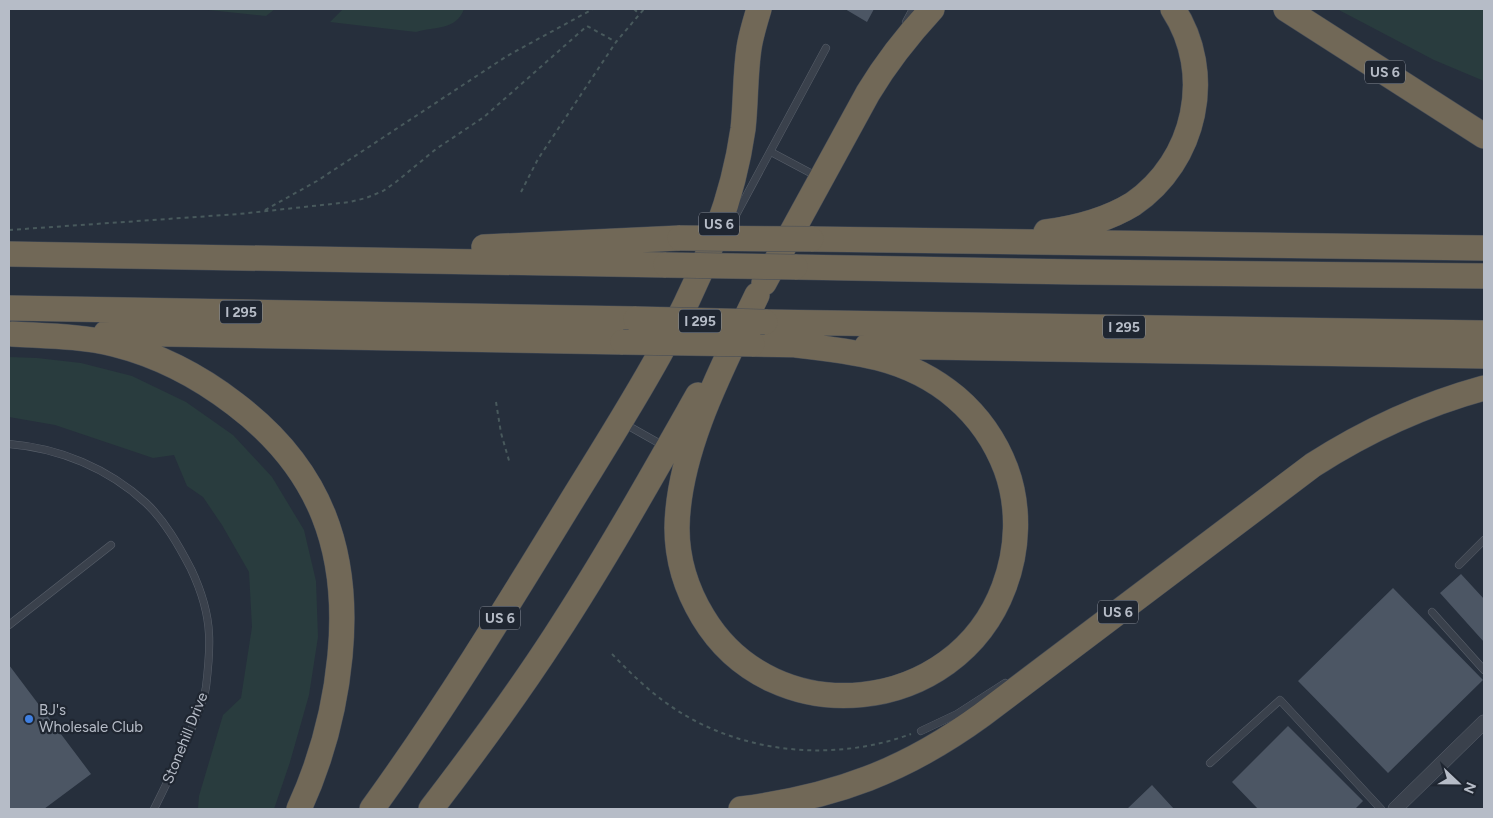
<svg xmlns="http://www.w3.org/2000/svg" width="1493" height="818" font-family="Figtree,sans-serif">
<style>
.green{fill:#293c3e}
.building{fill:#4c5664}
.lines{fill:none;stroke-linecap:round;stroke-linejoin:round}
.lane-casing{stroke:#585f6a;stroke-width:8}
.street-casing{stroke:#585f6a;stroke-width:15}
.highway-casing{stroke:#454c57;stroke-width:26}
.path{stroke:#48595c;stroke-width:2;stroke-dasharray:4 4;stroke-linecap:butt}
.lane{stroke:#3a414c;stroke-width:7}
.street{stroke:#3a414c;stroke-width:14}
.highway{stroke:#716857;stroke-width:25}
.highway-bridge-casing{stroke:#454c57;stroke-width:26;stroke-linecap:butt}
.highway-bridge{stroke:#716857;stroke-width:25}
.shop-dot{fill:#3f7fe0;stroke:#1f2631;stroke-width:2}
.labels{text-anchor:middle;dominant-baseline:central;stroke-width:4.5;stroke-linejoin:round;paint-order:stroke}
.shield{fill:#1f2631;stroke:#898f9a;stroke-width:1}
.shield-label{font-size:14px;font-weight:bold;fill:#b6bcc7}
.poi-label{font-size:15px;fill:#b6bcc7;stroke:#1f2631;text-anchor:start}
.street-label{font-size:15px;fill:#b6bcc7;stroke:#1f2631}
</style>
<rect width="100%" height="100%" fill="#262f3c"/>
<path class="green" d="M199,9h76l-9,7z
M343,9h121c-8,22 -29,17 -48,23l-86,-10z
M1337,9h147v72l-50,-21z
M9,357l28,1 44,5 51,13 54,26 47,33 39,42 32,53 12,51 2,56 -9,58 -19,67 -16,47h-76l1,-13 24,-81 18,-17 11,-71 -3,-55 -27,-47 -19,-28 -16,-11 -13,-31 -21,3 -98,-33 -46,-8z"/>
<path class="building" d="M845,9h29l-7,13z
M1461,574l23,25v43l-44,-49z
M1393,588l90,92 -95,93 -90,-92z
M9,665l82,109 -47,35h-35z
M1288,726l75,75 -8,8h-97l-26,-27z
M1152,785l22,24h-47z"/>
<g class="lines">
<g class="lane-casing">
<path id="lane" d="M906,22l7,-13
M771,152l47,25
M730,226l96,-178
M625,424l39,22
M9,444c50,4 99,24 137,59 19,18 33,43 45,66 9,19 17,43 18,65 1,17 -1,36 -3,53 -2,13 -8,24 -12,36 -12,29 -26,58 -40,86
M1459,565l25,-25
M1432,612l52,58
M9,625l102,-80
M921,731l36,-17 48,-31
M1210,763l70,-63 101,109"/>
</g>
<g class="street-casing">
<path id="street" d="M1395,809l89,-87"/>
</g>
<g class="highway-casing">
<path id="highway" d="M1286,9l198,127
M1046,232c30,-4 61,-12 87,-28 63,-43 82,-131 40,-195
M811,239l673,9
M484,247l196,-9
M9,254l657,11
M795,267l284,5 405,4
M764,283l104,-190c18,-30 40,-58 64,-84
M757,295c-33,69 -79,154 -80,233 0,32 9,61 26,89 71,118 253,99 301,-30 14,-37 16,-80 2,-118 -22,-58 -69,-96 -128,-111 -27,-7 -54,-10 -82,-13
M9,308l627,11
M765,322l719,11
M106,333l517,9
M12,334c34,2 69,2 102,10 44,11 86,33 121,60 86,65 115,147 105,252 -5,53 -19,105 -41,153
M752,344l60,1
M867,346l617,10
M372,809c71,-98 134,-201 197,-304 54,-88 113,-177 148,-275 12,-32 21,-66 26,-101 3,-27 2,-54 6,-81 2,-13 6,-26 10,-39
M431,809c43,-56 85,-113 124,-173 51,-78 97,-160 143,-241
M741,809c94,-12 164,-38 241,-94l331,-250c53,-34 109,-60 171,-77"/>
</g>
<path class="path" d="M634,9l5,5
M521,192l17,-33 78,-117 28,-33
M265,210l52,-29 190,-125 86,-47
M9,230l230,-16 111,-12 16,-4 17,-7 13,-9 40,-33 48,-32 103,-91 29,16
M496,402l5,31 9,31
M612,654c20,21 41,41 66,57 68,43 157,51 233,23"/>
<use href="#lane" class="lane"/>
<use href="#street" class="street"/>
<use href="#highway" class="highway"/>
<g class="highway-bridge-casing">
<path id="highway-bridge" d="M680,238l131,1
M666,265l129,2
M636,319l129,3
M623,342l129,2"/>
</g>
<use href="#highway-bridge" class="highway-bridge"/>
</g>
<circle class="shop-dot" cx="29" cy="719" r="5"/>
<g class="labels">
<g class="shield">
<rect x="1365" y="60.5" width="40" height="23" rx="4"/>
<rect x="699" y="212.5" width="40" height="23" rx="4"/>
<rect x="220" y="300.5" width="42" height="23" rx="4"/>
<rect x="679" y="309.5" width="42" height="23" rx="4"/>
<rect x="1103" y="315.5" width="42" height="23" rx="4"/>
<rect x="1098" y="600.5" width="40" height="23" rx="4"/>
<rect x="480" y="606.5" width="40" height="23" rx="4"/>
</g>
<g class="shield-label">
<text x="1385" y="72">US 6</text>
<text x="719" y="224">US 6</text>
<text x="241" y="312">I 295</text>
<text x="700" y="321">I 295</text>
<text x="1124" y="327">I 295</text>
<text x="1118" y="612">US 6</text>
<text x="500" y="618">US 6</text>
</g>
<g class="poi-label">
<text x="39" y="710">BJ's<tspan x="39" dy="17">Wholesale Club</tspan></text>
</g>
<g class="street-label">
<text transform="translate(185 738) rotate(-68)">Stonehill Drive</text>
</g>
</g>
<rect width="1493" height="818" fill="none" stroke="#b6bcc7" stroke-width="20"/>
<g transform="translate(1458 783) rotate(112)" stroke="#1f2631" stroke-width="4" paint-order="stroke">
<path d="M0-4L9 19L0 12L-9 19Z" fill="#b6bcc7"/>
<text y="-8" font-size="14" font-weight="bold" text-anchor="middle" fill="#b6bcc7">N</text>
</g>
</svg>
